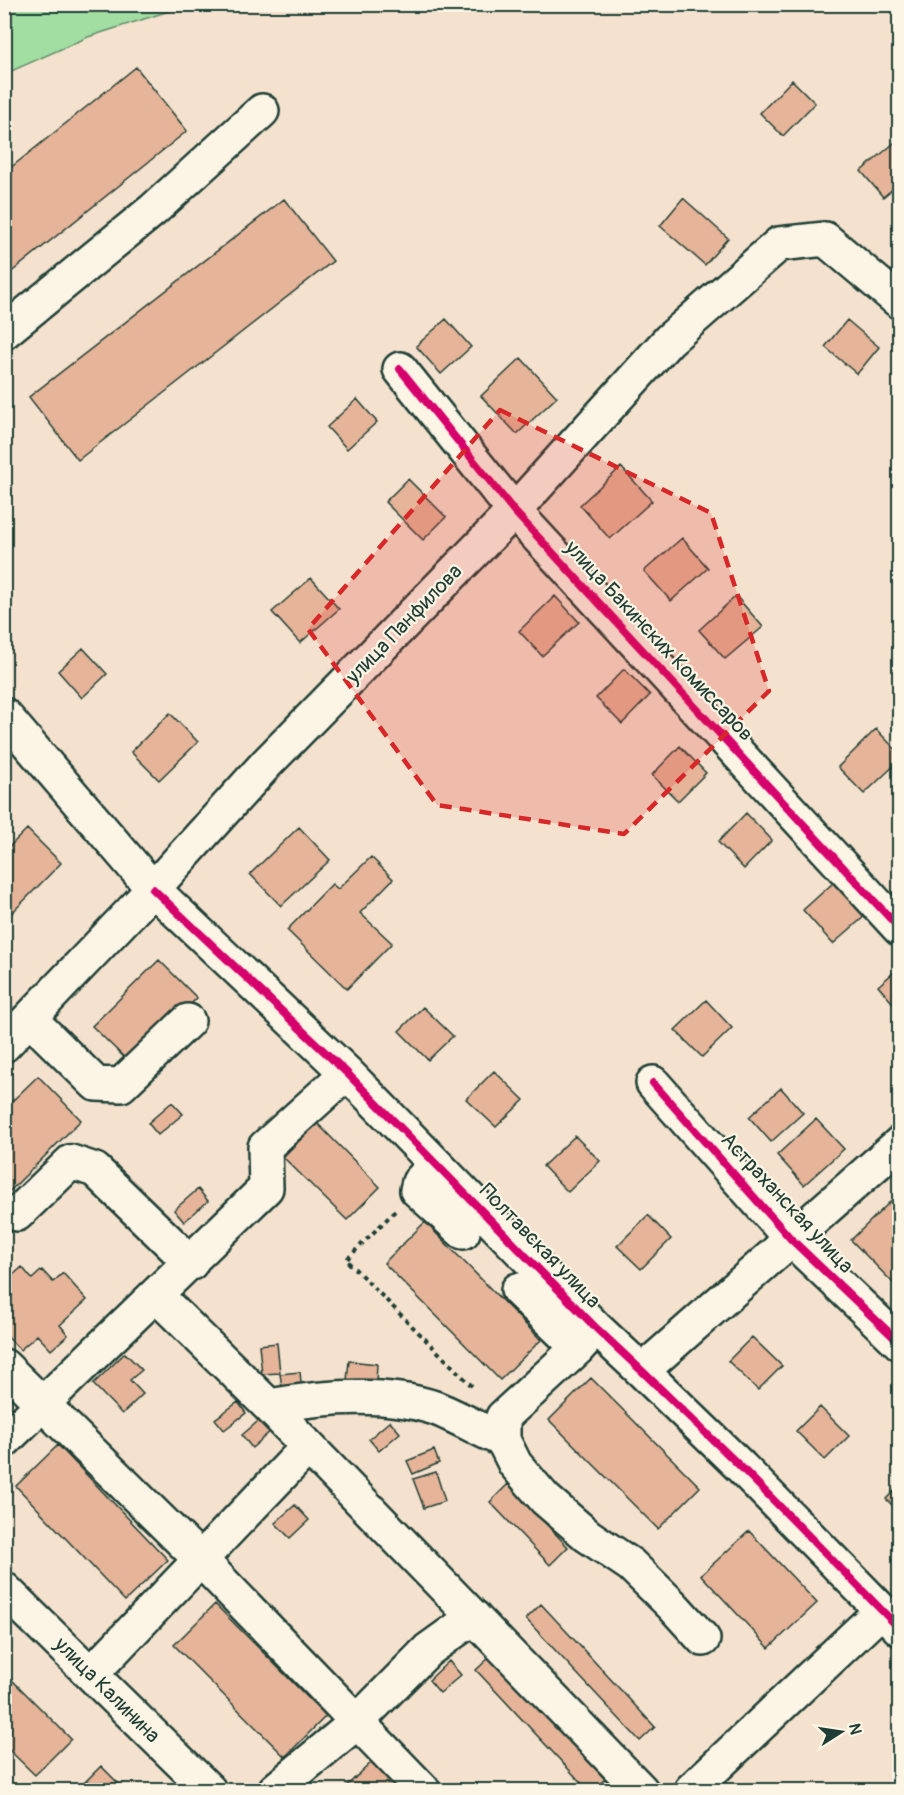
<svg xmlns="http://www.w3.org/2000/svg" width="904" height="1795" font-family="Pangolin,sans-serif">
<style>
.green{fill:#a2dda2;stroke:#608d6b;stroke-width:1.5}
.building{fill:#e6b498;stroke:#1f3d34;stroke-width:1.5}
.lines{fill:none;stroke-linecap:round;stroke-linejoin:round}
.minor-casing{stroke:#1f3d34;stroke-width:38}
.path{stroke:#1f3d34;stroke-width:4;stroke-dasharray:4.5 4.5;stroke-linecap:butt}
.minor{stroke:#fcf5e5;stroke-width:33}
.cycleway-casing{stroke:#fcf5e5;stroke-width:11}
.cycleway{stroke:#d6006c;stroke-width:8}
.marked{fill:#d62828;fill-opacity:0.2;stroke:#d62828;stroke-width:4.5;stroke-dasharray:12 8;stroke-linejoin:round}
.labels{text-anchor:middle;dominant-baseline:central;stroke-width:4.5;stroke-linejoin:round;paint-order:stroke}
.street-label{font-size:21px;fill:#1f3d34;stroke:#fcf5e5}
</style>
<rect width="100%" height="100%" fill="#f5e2ce"/>
<filter id="ink" filterUnits="userSpaceOnUse"><feTurbulence type="fractalNoise" baseFrequency=".0167" numOctaves="2"/><feDisplacementMap in="SourceGraphic" scale="12" xChannelSelector="R" yChannelSelector="G"/><feConvolveMatrix kernelMatrix="1 2 1 2 8 2 1 2 1" color-interpolation-filters="sRGB"/></filter>
<g filter="url(#ink)">
<path class="green" d="M5,4h183v1l-100,32 -79,35 -4,5z"/>
<path class="building" d="M136,67l51,64 -183,147v-105z
M792,80l23,23 -32,33 -23,-23z
M900,138v45l-17,14 -22,-26z
M683,198l45,40 -23,27 -45,-39z
M284,199l49,62 -255,199 -49,-63z
M446,319l25,28 -30,27 -25,-28z
M847,320l32,27 -22,27 -32,-27z
M521,358l36,39 -40,37 -36,-38z
M357,399l20,23 -30,27 -20,-22z
M621,467l31,34 -42,38 -30,-34z
M408,479l38,38 -23,23 -38,-38z
M682,538l26,30 -37,33 -27,-30z
M311,578l28,31 -39,34 -28,-31z
M555,596l24,26 -37,34 -23,-25z
M736,596l27,31 -38,32 -26,-29z
M83,648l24,26 -25,24 -24,-27z
M624,669l26,26 -28,29 -26,-26z
M170,713l28,29 -39,38 -28,-28z
M876,729l24,25v6l-36,34 -26,-27z
M680,746l26,27 -28,28 -26,-26z
M746,813l26,27 -28,29 -26,-27z
M299,827l31,33 -49,46 -31,-32z
M27,829l34,34 -57,58v-69z
M371,857l22,22 -33,34 32,30 -45,46 -60,-59 45,-46 6,5z
M843,874l31,34 -41,36 -30,-34z
M159,960l38,38 -66,66 -39,-38z
M900,967v41l-2,1 -20,-23z
M706,1000l26,28 -30,29 -27,-27z
M423,1007l30,29 -25,24 -29,-29z
M494,1071l30,29 -28,27 -30,-28z
M38,1076l43,44 -77,77v-88z
M781,1088l22,25 -32,29 -22,-25z
M172,1102l11,12 -25,21 -10,-12z
M816,1119l28,30 -40,36 -27,-30z
M317,1123l63,64 -33,33 -64,-63z
M575,1136l25,25 -32,31 -25,-26z
M198,1189l10,12 -24,21 -10,-12z
M896,1196l4,4v84l-3,3 -46,-47z
M648,1215l23,24 -30,30 -24,-23z
M425,1222l116,118 -41,40 -116,-117z
M22,1267l10,12 10,-9 11,12 10,-9 24,27 -27,25 8,10 -17,15 -14,-15 -17,15 -16,-17v-50z
M752,1337l30,29 -24,24 -30,-29z
M277,1343l3,30 -18,1 -3,-29z
M125,1353l17,17 -12,10 13,14 -21,20 -29,-30z
M349,1361l28,3 -1,19 -29,-3z
M300,1372l2,20 -19,2 -3,-20z
M591,1378l109,109 -42,42 -109,-109z
M238,1402l8,11 -22,17 -9,-11z
M820,1407l29,29 -24,24 -29,-29z
M263,1417l10,12 -21,19 -10,-13z
M390,1421l10,12 -21,18 -10,-12z
M58,1445l110,115 -43,41 -109,-115z
M434,1450l5,13 -26,11 -6,-13z
M436,1472l9,29 -21,7 -11,-29z
M508,1484l60,63 -18,18 -60,-63z
M900,1485v28l-14,-14z
M295,1505l14,15 -19,18 -15,-15z
M749,1531l68,72 -48,45 -68,-73z
M215,1604l111,112 -41,41 -111,-112z
M541,1604l114,123 -15,14 -114,-122z
M491,1656l114,123 -12,11h-5l-112,-120z
M449,1661l12,14 -21,18 -11,-13z
M4,1672l67,67 -36,36 -31,-30z
M373,1761l28,29h-59z
M101,1766l24,24h-48z"/>
<g class="lines">
<g class="minor-casing">
<path id="minor" d="M4,332l149,-122 109,-99
M400,369l114,142 386,418
M4,715l149,174 194,184 249,255 46,43 99,96 159,162
M30,1019l66,65 25,1 67,-64
M4,1045l149,-156 114,-126 247,-252 155,-171 110,-96 46,-5 75,63
M653,1083l138,156 109,104
M435,1165l-16,17 -2,8 46,42
M17,1214l54,-52 24,8 96,93
M518,1290l60,58
M157,1296l112,110 372,384
M596,1328l-18,20 -75,69v23l12,24 30,35 43,37 43,29 42,41 30,33
M4,1366l196,193 223,231
M642,1371l258,-228
M269,1406c51,-9 116,-15 166,2 23,9 45,22 68,32
M4,1441l262,-253 -1,-41 82,-74
M4,1589l205,201
M91,1674l217,-227
M275,1790l82,-68 71,-72 46,-33
M691,1790l190,-179"/>
</g>
<path class="path" d="M395,1211l-49,49 128,128"/>
<use href="#minor" class="minor"/>
<g class="cycleway-casing">
<path id="cycleway" d="M400,369l114,142 386,418
M153,889l194,184 249,255 46,43 99,96 159,162
M653,1083l138,156 109,104"/>
</g>
<use href="#cycleway" class="cycleway"/>
</g>
</g>
<path class="marked" d="M500,410l211,103 58,178 -145,143 -187,-29 -129,-176z"/>
<g class="labels">
<g class="street-label">
<text transform="translate(404 624) rotate(-46)">улица Панфилова</text>
<text transform="translate(659 641) rotate(47)">улица Бакинских Комиссаров</text>
<text transform="translate(787 1203) rotate(47)">Астраханская улица</text>
<text transform="translate(540 1246) rotate(46)">Полтавская улица</text>
<text transform="translate(107 1690) rotate(45)">улица Калинина</text>
</g>
</g>
<rect width="904" height="1795" fill="none" stroke="#fcf5e5" stroke-width="24"/>
<rect x="12" y="12" width="880" height="1771" fill="none" stroke="#1f3d34" stroke-width="2" filter="url(#ink)"/>
<g transform="translate(841 1732) rotate(78)" stroke="#fcf5e5" stroke-width="4.5" paint-order="stroke">
<path d="M0-4.5L10 22L0 15L-10 22Z" fill="#1f3d34"/>
<text y="-9" font-size="16" font-weight="bold" text-anchor="middle" fill="#1f3d34">N</text>
</g>
</svg>
